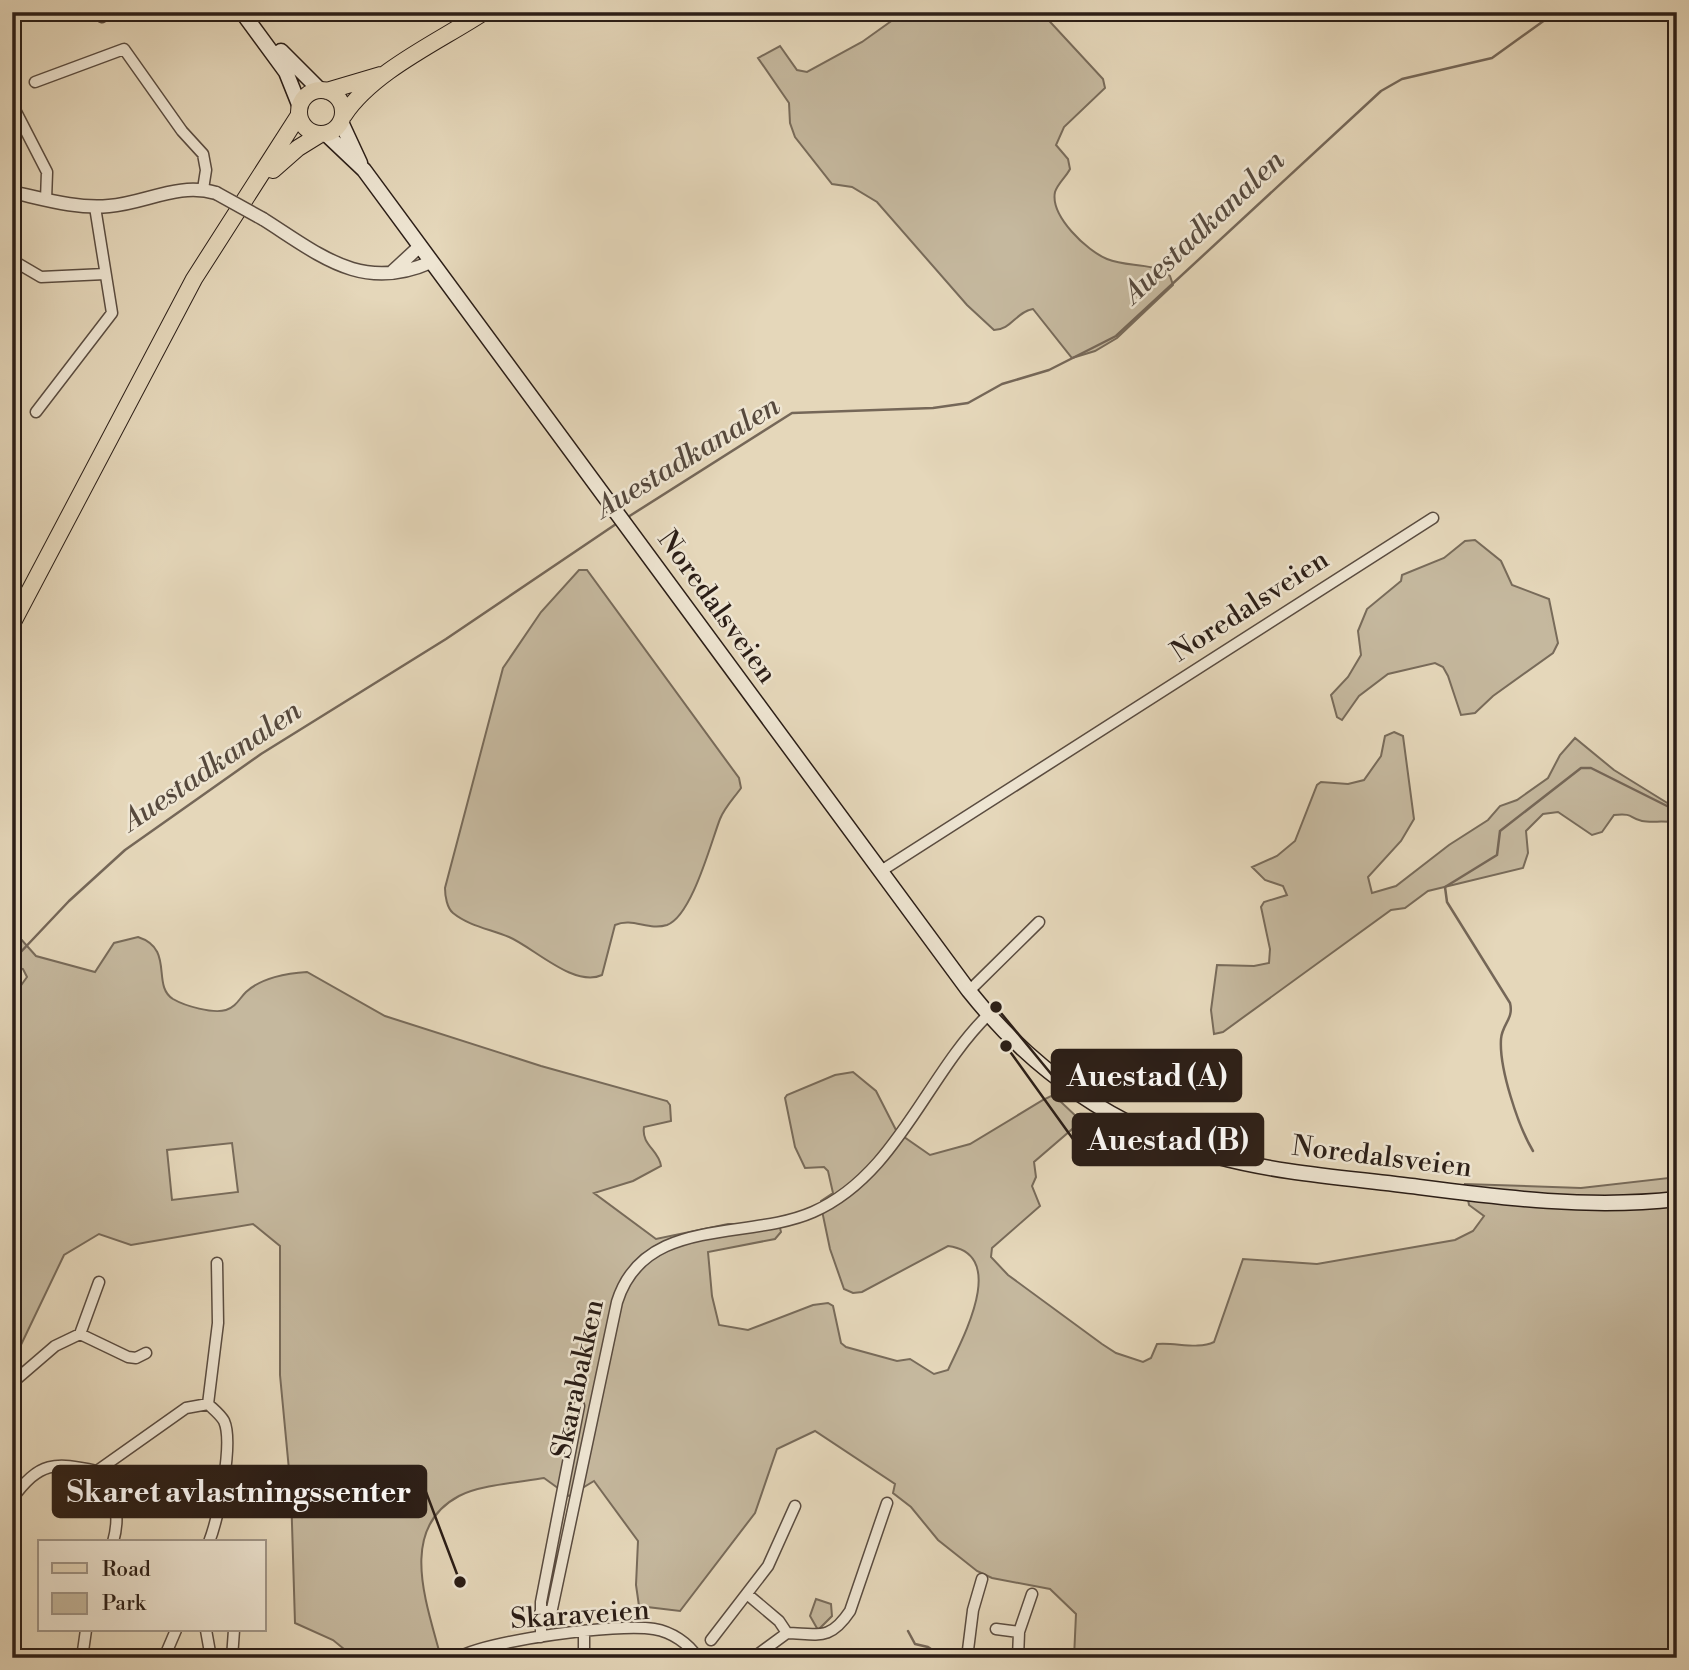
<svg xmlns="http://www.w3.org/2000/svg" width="1689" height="1670" font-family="'Libre Bodoni',serif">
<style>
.green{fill:#c5b89e;stroke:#786b5a;stroke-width:2;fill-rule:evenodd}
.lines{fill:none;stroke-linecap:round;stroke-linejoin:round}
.stream{stroke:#756758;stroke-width:2.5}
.minor-casing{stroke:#5a4c40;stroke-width:13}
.tertiary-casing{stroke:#5a4c40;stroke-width:15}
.secondary-casing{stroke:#2b1e17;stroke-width:17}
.primary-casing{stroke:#2b1e17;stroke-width:18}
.minor{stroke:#eee5d2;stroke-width:10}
.tertiary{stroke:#eee5d2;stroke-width:12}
.secondary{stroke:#eee5d2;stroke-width:14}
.primary{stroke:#e5d7ba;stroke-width:16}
.tertiary-bridge-casing{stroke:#5a4c40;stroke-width:15;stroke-linecap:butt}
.tertiary-bridge{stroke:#eee5d2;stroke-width:12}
.labels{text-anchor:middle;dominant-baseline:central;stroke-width:5;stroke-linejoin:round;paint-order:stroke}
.street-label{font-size:28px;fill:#2b1e17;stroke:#eee5d2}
.water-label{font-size:30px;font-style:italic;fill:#56493d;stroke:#eee5d2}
.leader{fill:none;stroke:#2b1e17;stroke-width:2.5}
.callout-dot{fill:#2b1e17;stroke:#eee5d2;stroke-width:2.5}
.callout{fill:#2b1e17;stroke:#2b1e17;stroke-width:2.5}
.callout-label{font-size:30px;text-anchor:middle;font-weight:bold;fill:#fff}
</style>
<rect width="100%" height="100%" fill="#e5d7ba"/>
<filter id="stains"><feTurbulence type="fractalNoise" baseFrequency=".00286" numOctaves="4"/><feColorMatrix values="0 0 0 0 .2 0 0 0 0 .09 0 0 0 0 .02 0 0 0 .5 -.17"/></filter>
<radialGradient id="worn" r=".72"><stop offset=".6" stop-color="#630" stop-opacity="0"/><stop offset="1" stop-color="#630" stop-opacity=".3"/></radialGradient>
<path class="green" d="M904,12h137l62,67 2,9 -41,39 -8,18 12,14 2,10c-4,8 -12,14 -15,23 -5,24 32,59 52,67 22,9 43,2 63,17l3,9 -56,53 -22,13 -23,7 -39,-49c-17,3 -22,21 -39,21l-27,-25 -90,-103 -25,-15 -20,-3 -37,-47 -5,-14 -1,-20 -31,-45 22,-12 17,24 10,2 55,-30z
M1475,540l26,21 11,24 37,14 9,44 -5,10 -60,43 -18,17 -14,2 -13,-39 -5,-9 -8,-4 -47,11 -29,22 -17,24 -5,-3 -6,-22 17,-18 13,-22 -3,-24 9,-22 34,-28 1,-6 42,-17 21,-17z
M579,570h8l152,208 2,10c-7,10 -16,19 -21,31 -9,23 -28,97 -53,106 -19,6 -34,-8 -52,0l-13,50c-28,13 -69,-28 -93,-38 -19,-8 -40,-11 -56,-24 -6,-5 -8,-17 -8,-25l58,-220 38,-56z
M1394,732l9,4 11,83 -13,22 -33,36 4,16 24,-7 53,-41 39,-25 12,-14 17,-6 31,-22 12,-23 15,-17 39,32 63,39v14c-12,-3 -25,0 -35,-2 -14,-3 -7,-8 -28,-6l-12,17 -10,3 -34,-23 -15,2 -17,17 2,22 -5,15 -95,23 -23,17 -14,2 -168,122 -9,2 -3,-24 6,-45 37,1 15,-3 1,-14 -9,-42 3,-5 23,-7 -4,-9 -18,-6 -13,-13 25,-11 18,-15 22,-56 4,-3 27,2 16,-4 17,-24 4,-20z
M138,937c37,12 13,48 35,62 12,7 40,15 53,11 10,-3 13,-11 20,-18 15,-14 41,-19 61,-20l78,44 156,50 126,35 3,4 1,16 -27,6c-3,18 15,23 17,39l-28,15 -39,12 62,46 72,-15h51l2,8 -6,7 -67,13 4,44 7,29 29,5 65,-25 15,-2 5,3 8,37 5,4 51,14 13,-2 24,15 14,-4c13,-29 62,-116 0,-124l-86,46 -9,1 -9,-4 -14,-40 -9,-43v-5l12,-8 -5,-22 -4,-4 -19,1 -10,-21 -10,-49 2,-3 48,-20 18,-3 23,19 21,41 33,23 40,-11 73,-44 8,-4 8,4 21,20 -2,4 -44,38 2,15 -4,9 8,20 -48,42 -1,9 17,18 94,69 14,9 27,9 8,-4 6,-14c18,-2 41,6 57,-2l29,-83 74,5 138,-24 18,-9 11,-15 -15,-11 -4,-21 116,4 96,-11v481h-603l2,-44 -26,-25 -58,-11 -15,-7 -39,-31 -27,-33 -18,-14 2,-9 -80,-53 -38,18 -22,64 -75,98 -41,-5 -3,-21 2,-44 -44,-60 -25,15 -25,-18c-23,4 -65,7 -85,18 -62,33 -32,108 -18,162h-86l-22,-18 -38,-17 -4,-132 -11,-116v-129l-27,-22 -122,21 -32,-11 -35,21 -45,94 -2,-8 -5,-2v-341l15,-21 -4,-8 -11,-3v-28h8l16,18 59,16 19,-29zM232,1143l6,49 -66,8 -5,-50z
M816,1599l15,5 1,12 -14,14 -8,-14z"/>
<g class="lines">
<path class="stream" d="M628,517l164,-104 141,-5 35,-5 34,-19 47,-14 67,-34 265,-245 21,-12 90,-21 64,-46
M17,956l52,-55 56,-51 136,-96 185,-115 173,-117
M1533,1151c-15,-25 -34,-83 -32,-112 1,-15 13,-20 9,-36l-63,-101 -2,-15 52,-32 3,-24 81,-63h10l86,43
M908,1631l7,13 13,3 16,11"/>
<g class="minor-casing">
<path id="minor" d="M99,12l3,5
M35,82l89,-33 58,82 21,23 3,16 -3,19
M12,104l35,68 -1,28
M12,260l29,17 64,-3
M36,412l76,-99 -17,-106
M881,871l552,-353
M969,991l70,-69
M80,1334l19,-52
M12,1383l43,-37 25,-12 48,23 8,1 10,-5
M208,1404l10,-81 -1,-60
M97,1471l89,-63 22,-4c5,5 12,10 16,17 10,22 -6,98 -15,121
M12,1499c28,-38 42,-37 85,-28 18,23 24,43 16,71
M747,1594l32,27 8,12 -34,25
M540,1613l12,-4 65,-307c27,-87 130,-61 196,-90 84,-37 113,-137 176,-198
M996,1629l23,3
M206,1630l5,28
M584,1633v25
M787,1633c32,1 43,8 63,-22l37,-108
M541,1637v-35l38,-196
M711,1640l57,-74 27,-60
M82,1658l4,-28
M164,1658l12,-28
M232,1658l2,-28
M457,1658c33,-18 160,-35 197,-29 18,3 34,14 44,29
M967,1658l6,-48 9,-31
M1018,1658l1,-26 13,-38"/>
</g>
<g class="tertiary-casing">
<path id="tertiary" d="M12,192c32,7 64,17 97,14 37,-3 69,-24 107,-13
M263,219c57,36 99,74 168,43
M393,271l27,-25"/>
</g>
<g class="secondary-casing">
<path id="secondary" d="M242,12l44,60 14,35
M281,51l39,39
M341,122l19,41
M326,134l38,36 605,821c63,79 147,139 246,165 66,18 136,22 204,31 85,11 171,22 258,12"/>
</g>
<g class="primary-casing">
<path id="primary" d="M299 112a22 22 0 1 1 44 0a22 22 0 1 1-44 0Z
M327,91l54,-16
M344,115c29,-44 96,-74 140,-103
M273,170l25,-22 21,-13
M12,624l182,-345 105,-164"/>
</g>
<use href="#minor" class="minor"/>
<use href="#tertiary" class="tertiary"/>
<use href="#secondary" class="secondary"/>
<use href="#primary" class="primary"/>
<g class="tertiary-bridge-casing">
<path id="tertiary-bridge" d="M216,193l47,26"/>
</g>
<use href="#tertiary-bridge" class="tertiary-bridge"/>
</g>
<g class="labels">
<g class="street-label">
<text transform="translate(1250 606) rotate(-33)">Noredalsveien</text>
<text transform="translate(717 607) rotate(54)">Noredalsveien</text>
<text transform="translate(1382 1157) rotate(7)">Noredalsveien</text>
<text transform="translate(578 1379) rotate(-78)">Skarabakken</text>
<text transform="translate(580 1615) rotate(-4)">Skaraveien</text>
</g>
<g class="water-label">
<text transform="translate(1204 227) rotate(-43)">Auestadkanalen</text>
<text transform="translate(688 457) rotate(-31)">Auestadkanalen</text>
<text transform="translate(212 766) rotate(-34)">Auestadkanalen</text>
</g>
</g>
<path class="leader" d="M996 1007L1052 1075M1006 1046L1073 1139M460 1582L426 1492"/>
<g class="callout-dot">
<circle cx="996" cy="1007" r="7"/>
<circle cx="1006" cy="1046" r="7"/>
<circle cx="460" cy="1582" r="7"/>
</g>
<g class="callout">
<rect x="1052" y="1050" width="189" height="51" rx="7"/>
<rect x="1073" y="1114" width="190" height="51" rx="7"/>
<rect x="53" y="1466" width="373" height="51" rx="7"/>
</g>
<g class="callout-label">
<text x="1147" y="1086">Auestad (A)</text>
<text x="1168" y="1150">Auestad (B)</text>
<text x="239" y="1502">Skaret avlastningssenter</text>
</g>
<rect width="1689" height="1670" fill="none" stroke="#e5d7ba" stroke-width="42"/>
<rect x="14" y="14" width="1661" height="1642" fill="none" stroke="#2b1e17" stroke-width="3.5"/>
<rect x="21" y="21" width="1647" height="1628" fill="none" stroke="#2b1e17" stroke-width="2"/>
<rect x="38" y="1540" width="228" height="91" fill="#eee5d2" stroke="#a09587" stroke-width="2"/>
<rect x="52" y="1563" width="35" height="10" fill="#e5d7ba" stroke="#a09587" stroke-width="2"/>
<text x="102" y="1576" font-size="21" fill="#2b1e17">Road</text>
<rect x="52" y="1593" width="35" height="21" fill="#c5b89e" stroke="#a09587" stroke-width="2"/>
<text x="102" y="1610" font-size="21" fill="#2b1e17">Park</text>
<rect width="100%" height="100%" filter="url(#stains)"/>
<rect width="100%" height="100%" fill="url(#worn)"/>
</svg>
